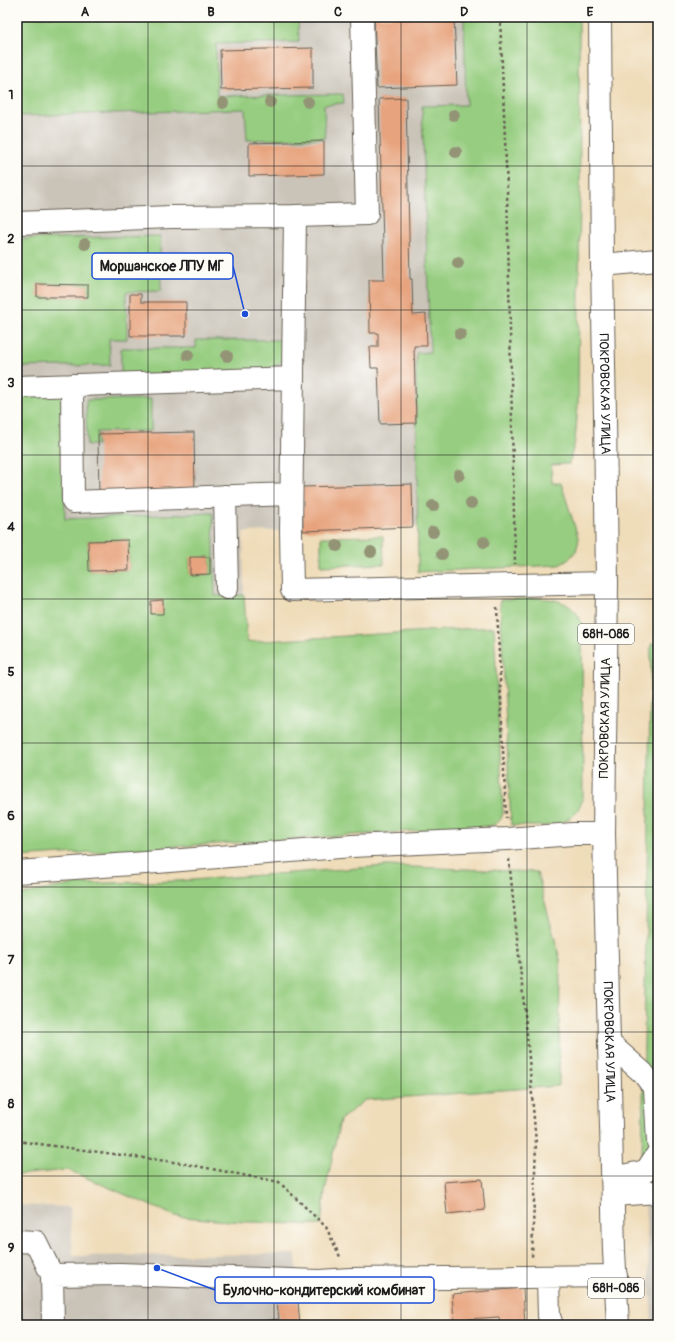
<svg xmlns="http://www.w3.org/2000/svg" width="675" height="1342" font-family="Pangolin,sans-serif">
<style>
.industrial{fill:#c9c3b8}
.green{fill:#96cd80;stroke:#59744e;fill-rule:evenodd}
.building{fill:#e7a37d}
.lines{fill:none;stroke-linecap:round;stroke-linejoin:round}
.minor-casing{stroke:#665f53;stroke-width:24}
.major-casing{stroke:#665f53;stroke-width:24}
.path{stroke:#665f53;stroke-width:2.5;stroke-dasharray:3 3;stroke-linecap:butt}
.minor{stroke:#fff;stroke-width:22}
.major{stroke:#fff;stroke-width:22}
.tree{fill:#939476}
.grid{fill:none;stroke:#1c1c1c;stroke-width:1;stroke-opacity:0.55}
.labels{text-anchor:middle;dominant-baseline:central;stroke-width:4;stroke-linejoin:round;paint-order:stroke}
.shield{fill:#fdfcf7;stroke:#605f5e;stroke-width:1}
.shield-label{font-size:12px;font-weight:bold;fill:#1c1c1c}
.street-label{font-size:13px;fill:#1c1c1c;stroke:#fdfcf7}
.leader{fill:none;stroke:#1d4ed8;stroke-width:1.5}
.callout-dot{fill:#1d4ed8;stroke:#fdfcf7;stroke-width:1.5}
.callout{fill:#fdfcf7;stroke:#1d4ed8;stroke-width:1.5}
.callout-label{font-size:14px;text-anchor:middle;font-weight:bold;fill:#1c1c1c}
.neatline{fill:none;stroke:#1c1c1c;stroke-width:1.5}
.grid-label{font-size:13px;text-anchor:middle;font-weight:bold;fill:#1c1c1c}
</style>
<rect width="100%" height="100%" fill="#fdfcf7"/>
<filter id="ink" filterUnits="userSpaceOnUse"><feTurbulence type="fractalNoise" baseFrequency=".025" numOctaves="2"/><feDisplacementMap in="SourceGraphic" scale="8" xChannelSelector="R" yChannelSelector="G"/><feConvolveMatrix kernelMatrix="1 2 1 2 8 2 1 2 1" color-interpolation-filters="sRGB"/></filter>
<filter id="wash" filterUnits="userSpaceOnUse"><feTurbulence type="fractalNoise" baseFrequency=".012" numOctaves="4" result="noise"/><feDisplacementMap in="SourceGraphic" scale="16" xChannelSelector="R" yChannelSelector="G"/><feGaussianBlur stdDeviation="0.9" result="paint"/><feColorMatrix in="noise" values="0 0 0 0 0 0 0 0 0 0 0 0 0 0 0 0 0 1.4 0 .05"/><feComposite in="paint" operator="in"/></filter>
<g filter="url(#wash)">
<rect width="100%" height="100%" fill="#efdcb9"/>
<path class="industrial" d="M17,17h447l2,88 -49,421 -174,6 1,63 -142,6 -85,181z
M658,1201v124h-6l-7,-123z
M17,1205l53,2 3,49 223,-2 4,71h-283z"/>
<path class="green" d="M17,17h281l1,25 -83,2 1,52 126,-2 1,9 -20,2 1,33 -78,2 -2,-31 -228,7z
M464,17h115l1,166 -2,222 -3,36 -6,23 -18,1 1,18h9l18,57 -3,11 -8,9 -9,5 -141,7 -2,-219 14,-1 -8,-246 44,-1z
M160,236l1,55 -35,1 1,47h-18l1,26 -93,2v-128zM38,284l50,1v12h-50z
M196,340h90l-1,18 -7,6 -14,7 -143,5v-28h75z
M63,393l2,126 148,-6 2,83 29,-1 3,47 247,-15 9,185c-1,8 -5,12 -13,14l-473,31v-462zM128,540l1,30 -40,1 -1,-30zM210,557v17l-20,1v-17z
M151,399v32l-54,1v13h-10l-1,-45z
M383,536l1,28 -63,2v-29z
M532,598c22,0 42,3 50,26l1,175c-11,33 -44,27 -72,26l-11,-225z
M658,643v515h-16l9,-514z
M387,866l150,6 23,87 -1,127 -194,14 -25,20 -15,72 -4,33 -95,-4 -51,-5 -107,-46 -51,5v-280l59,-11 102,-3z"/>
<g id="blocks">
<path class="building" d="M374,17h80l3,68 -80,3z
M313,48v40l-92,2 -1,-40z
M406,98l4,181h2l1,36 13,-1 1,32h-13l2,77 -36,1 -2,-56h-7l-1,-21h8v-14h-8l-1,-53h15l-5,-181z
M324,141v33l-75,2v-33z
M37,284l51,1v12h-51z
M130,294h11v8h45v34h-56z
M194,432l1,62 -96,2 -1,-62z
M412,484l1,43 -110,4 -1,-44z
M128,540l1,30 -40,1 -1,-30z
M190,557h20v17l-20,1z
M163,600v14h-12v-13z
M482,1179l3,31 -38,4 -3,-32z
M17,1276h3l1,49h-4z
M523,1288l2,37h-25l-1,-8 -45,3 -2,-26z
M298,1301l2,24h-40v-4l19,-2 -2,-16z"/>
</g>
</g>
<g filter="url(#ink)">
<use href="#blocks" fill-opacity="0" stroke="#665f53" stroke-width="1"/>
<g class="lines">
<g class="minor-casing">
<path id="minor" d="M295,216l72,-2 -5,-197
M17,223l154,-6 124,-1 -4,315 1,59 315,-7
M602,265l56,-5
M72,385l1,117 218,-8
M17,387l275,-9
M225,496l2,92
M17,872l128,-9 207,-17 155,-7 66,-5h31
M609,1043l34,30 12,16 3,53
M613,1178l33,-7 12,-18
M613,1195l45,-3
M17,1241l19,1 16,33
M548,1277l1,39 3,9
M53,1325l-1,-50 69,-1 198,7 31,-2 266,-3"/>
</g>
<g class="major-casing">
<g id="major">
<path id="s1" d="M600,17l2,248 3,149 2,169 -3,251 10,417 4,74"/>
</g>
</g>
<path class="path" d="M500,17l7,171 8,376
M497,607l9,211
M509,859l18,175 9,109 -4,114
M17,1141l164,22 98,19 47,45 15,32"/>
<use href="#minor" class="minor"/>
<use href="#major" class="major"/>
</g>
<g class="tree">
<circle cx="270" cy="102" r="6"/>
<circle cx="308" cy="102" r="6"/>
<circle cx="223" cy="103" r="6"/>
<circle cx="454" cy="115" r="6"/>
<circle cx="456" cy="152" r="6"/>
<circle cx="85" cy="244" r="6"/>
<circle cx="458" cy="263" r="6"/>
<circle cx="460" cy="334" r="6"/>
<circle cx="188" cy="355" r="6"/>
<circle cx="227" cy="356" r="6"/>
<circle cx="459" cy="475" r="6"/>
<circle cx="471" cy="503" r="6"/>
<circle cx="433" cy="506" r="6"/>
<circle cx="433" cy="532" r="6"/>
<circle cx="484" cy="542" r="6"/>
<circle cx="337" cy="546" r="6"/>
<circle cx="371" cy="552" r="6"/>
<circle cx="442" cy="554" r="6"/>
</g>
</g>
<path class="grid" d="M148,17v1308M274,17v1308M401,17v1308M527,17v1308M17,166h641M17,310h641M17,455h641M17,599h641M17,743h641M17,887h641M17,1032h641M17,1176h641"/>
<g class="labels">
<g class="shield">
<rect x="578" y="624" width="56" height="20" rx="3"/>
<rect x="588" y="1278" width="56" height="20" rx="3"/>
</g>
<g class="shield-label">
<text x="606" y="634">68Н-086</text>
<text x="616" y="1288">68Н-086</text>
</g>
<g class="street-label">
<text stroke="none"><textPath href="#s1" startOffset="377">ПОКРОВСКАЯ УЛИЦА</textPath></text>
<text transform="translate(605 718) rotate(-89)">ПОКРОВСКАЯ УЛИЦА</text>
<text stroke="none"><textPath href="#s1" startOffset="1025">ПОКРОВСКАЯ УЛИЦА</textPath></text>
</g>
</g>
<path class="leader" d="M245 314L233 266M157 1268L215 1290"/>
<g class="callout-dot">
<circle cx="245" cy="314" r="4"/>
<circle cx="157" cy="1268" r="4"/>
</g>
<g class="callout">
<rect x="92" y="253" width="141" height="26" rx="4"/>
<rect x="215" y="1277" width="219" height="26" rx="4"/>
</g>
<g class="callout-label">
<text x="162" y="271">Моршанское ЛПУ МГ</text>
<text x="324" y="1295">Булочно-кондитерский комбинат</text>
</g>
<rect width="675" height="1342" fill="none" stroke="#fdfcf7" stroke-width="44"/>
<rect x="22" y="22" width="631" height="1298" class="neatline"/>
<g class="grid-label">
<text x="85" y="16">A</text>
<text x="211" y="16">B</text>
<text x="338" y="16">C</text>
<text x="464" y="16">D</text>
<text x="590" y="16">E</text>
<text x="11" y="99">1</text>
<text x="11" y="243">2</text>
<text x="11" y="387">3</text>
<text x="11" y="531">4</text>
<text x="11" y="676">5</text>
<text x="11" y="820">6</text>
<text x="11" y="964">7</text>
<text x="11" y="1108">8</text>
<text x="11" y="1252">9</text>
</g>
</svg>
